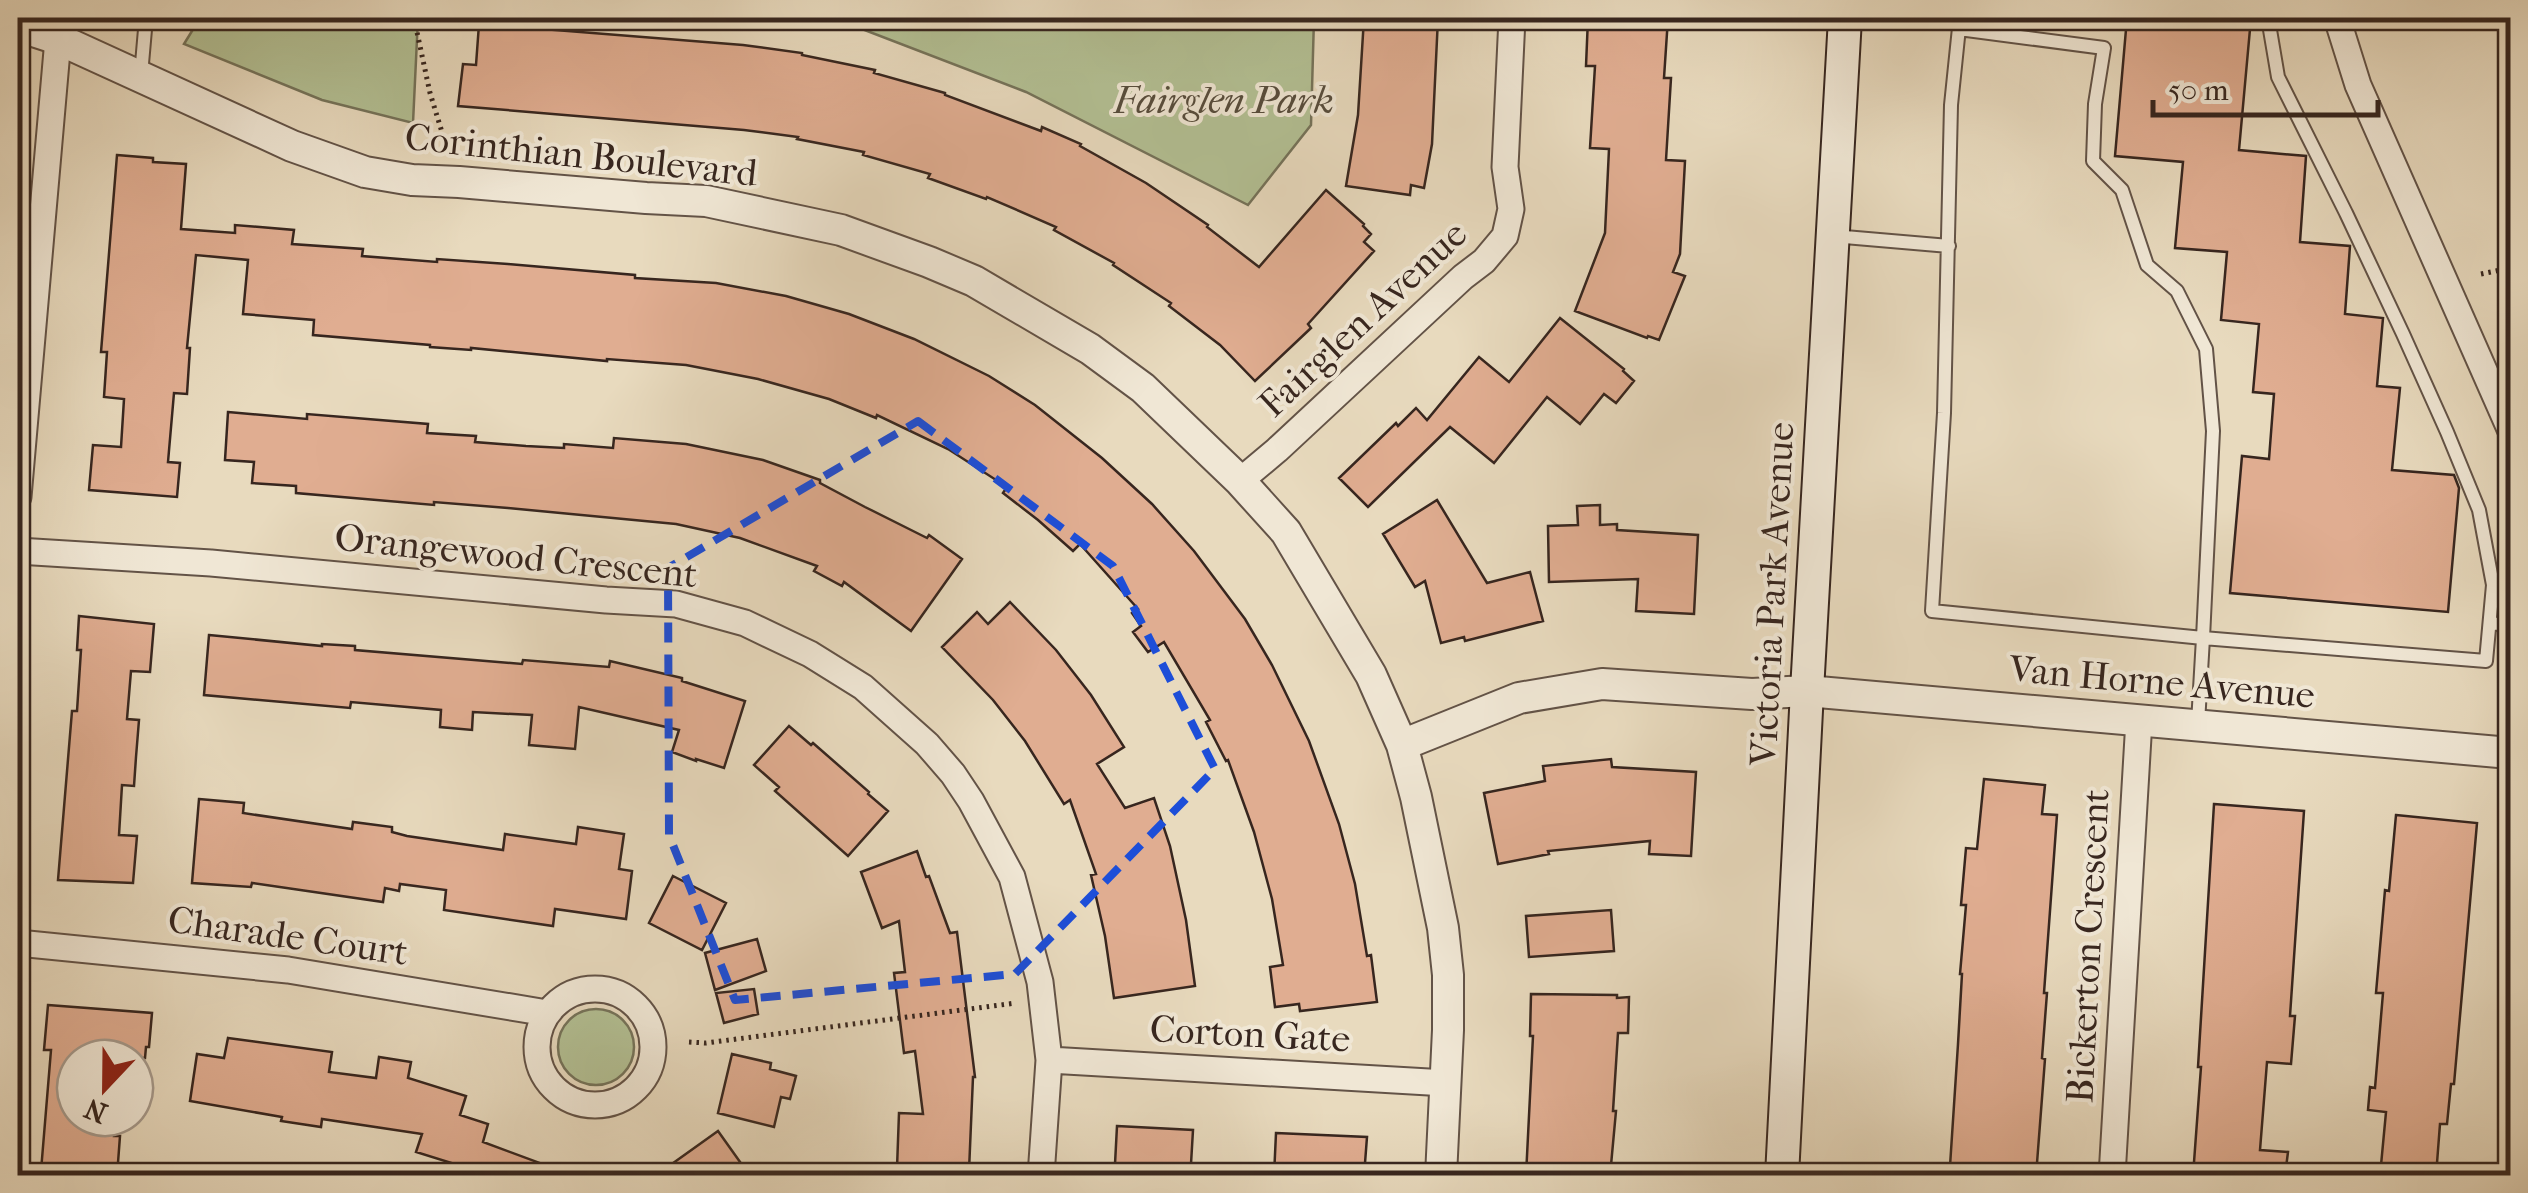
<svg xmlns="http://www.w3.org/2000/svg" width="2528" height="1193" font-family="'IM FELL French Canon',serif">
<style>
.green{fill:#b3c094;stroke:#75735a;stroke-width:2.5}
.building{fill:#e0ad91;stroke:#37261f;stroke-width:2.5}
.lines{fill:none;stroke-linecap:round;stroke-linejoin:round}
.service-casing{stroke:#635347;stroke-width:16}
.minor-casing{stroke:#635347;stroke-width:29}
.tertiary-casing{stroke:#635347;stroke-width:34}
.secondary-casing{stroke:#37261f;stroke-width:36}
.path{stroke:#37261f;stroke-width:5;stroke-dasharray:2.5 5;stroke-linecap:butt}
.service{stroke:#f0e7d5;stroke-width:12}
.minor{stroke:#f0e7d5;stroke-width:25}
.tertiary{stroke:#f0e7d5;stroke-width:30}
.secondary{stroke:#f0e7d5;stroke-width:32}
.marked{fill:none;stroke:#1d4ed8;stroke-width:8;stroke-dasharray:20 12;stroke-linejoin:round}
.labels{text-anchor:middle;dominant-baseline:central;stroke-width:8;stroke-linejoin:round;paint-order:stroke}
.park-label{font-size:38px;font-style:italic;fill:#564c3c;stroke:#f0e7d5}
.street-label{font-size:38px;fill:#37261f;stroke:#f0e7d5}
</style>
<rect width="100%" height="100%" fill="#e8dabe"/>
<filter id="stains"><feTurbulence type="fractalNoise" baseFrequency=".002" numOctaves="4"/><feColorMatrix values="0 0 0 0 .2 0 0 0 0 .09 0 0 0 0 .02 0 0 0 .5 -.17"/></filter>
<radialGradient id="worn" r=".72"><stop offset=".6" stop-color="#630" stop-opacity="0"/><stop offset="1" stop-color="#630" stop-opacity=".3"/></radialGradient>
<path class="green" d="M200,18h218l-5,105 -91,-23 -138,-56z
M794,18h520l-3,107 -63,80 -222,-113 -164,-63z
M558 1047a38 38 0 1 1 76 0a38 38 0 1 1-76 0Z"/>
<path class="building" d="M1364,18h74l-6,126 -8,44 -13,-3 -1,10 -64,-9 12,-71z
M1588,18h80l-4,60h7l-5,82 19,1 -5,93 -7,18 12,4 -26,64 -11,-4 -1,2 -72,-27 30,-78 4,-84 -19,-1 5,-82h-9z
M2127,18h124l-12,132 67,6 -6,86 50,4 -5,68 38,4 -6,68 23,2 -8,82 62,5 5,13 -11,124 -218,-19 12,-137 27,3 5,-65 -21,-2 6,-68 -38,-4 6,-68 -52,-4 8,-86 -68,-6z
M479,24l264,21 59,8v2l73,15 -1,3 71,20v2l96,36 1,-4 39,17 -1,2 66,37 62,42 -1,2 52,40 67,-77 38,34 -1,2 8,8 -7,8 10,9 -66,73 3,4 -56,53 -35,-36 -51,-39 2,-3 -58,-38 1,-2 -60,-33 2,-3 -69,-30 -1,2 -58,-21 2,-4 -67,-19 1,-3 -67,-13 1,-2 -54,-7 -286,-24 5,-42 13,1z
M117,155l36,3v4l33,2 -5,65 54,4v-8l59,5 -2,14 71,5 -1,7 75,6v-3l71,5 127,11v3l81,5 70,13 63,18 65,25 75,37 46,29 67,53 50,46 42,47 51,68 27,46 37,76 30,83 16,60 12,72 4,-1 6,47 -77,9 -1,-7 -24,3 -5,-40 13,-2 -11,-66 -18,-67 -26,-72 -2,1 -20,-39 4,-2 -46,-78 -16,10 -15,-20 8,-6 -9,-13 6,-4 -58,-65 -7,7 -35,-31 -35,-27 4,-6 -59,-38 -71,-34 -1,3 -47,-19 -71,-20 -72,-14 -79,-6v2l-136,-13v2l-41,-3v-2l-117,-10 1,-15 -71,-6 5,-54 -52,-5 -9,93h3l-3,46 -13,-1 -6,69 12,1 -3,34 -88,-7 4,-45 28,2 3,-48 -20,-2 3,-45h-6z
M1560,318l64,51 -1,2 11,10 -18,22 -12,-9 -24,30 -33,-27 -53,66 -44,-36 -82,80 -29,-29 57,-55 2,3 18,-18 11,12 52,-63 30,25z
M228,412l79,7v-5l121,10 -1,9 49,3 -1,6 51,4 38,2v-4l49,4 1,-10 72,6 77,16 57,20v3l45,24 62,31 2,-3 33,24 -51,72 -67,-49 -2,4 -28,-15 3,-5 -77,-28 -64,-14 -168,-16 -74,-6v3l-138,-12v-7l-44,-3 2,-21 -29,-2z
M1437,500l50,83 43,-11 13,49 -78,20 -1,-4 -23,6 -16,-62 -10,6 -32,-53z
M1600,505v20l17,-1v6l81,5 -4,79 -58,-3 2,-32 -89,3 -1,-56 30,-1 -1,-19z
M1010,602l46,48 35,45 33,52 -27,17 28,44 29,-10 16,48 16,74 9,66 -81,12 -9,-62 -14,-61 5,-1 -26,-74 -6,4 -39,-63 -32,-41 -51,-53 35,-35 11,12z
M79,616l75,8 -4,48 -19,-1 -4,48 12,1 -3,37 -2,29 -12,-1 -3,50 18,1 -4,47 -75,-3 14,-169h5l4,-61h-4z
M209,635l113,11v-2l33,2v4l167,14 1,-4 86,7 1,-6 72,17v3l63,20 -21,67 -28,-9v2l-24,-9 7,-22 -100,-23 -4,42 -46,-4 3,-30 -59,-3 -1,18 -32,-3 1,-17 -90,-8 -1,6 -146,-13z
M789,726l22,19 2,-2 56,49 -1,2 20,17 -40,45 -73,-65 4,-4 -25,-22z
M1611,759l1,8 84,5 -5,84 -42,-2 1,-13 -102,10 1,3 -51,10 -14,-71 61,-12 -2,-15z
M1984,779l61,6 -3,29 15,1 -13,178h3l-5,65 3,1 -9,117h-51l1,-7 -36,-3 8,-122 4,-70h-2l6,-69h-5l5,-57 11,1z
M199,799l45,4 -1,10 109,16 1,-7 39,5v5l15,4 96,14 2,-16 71,10 2,-17 46,7 -5,35 13,2 -6,48 -71,-10 -2,17 -109,-16 2,-20 -46,-6 -1,7 -14,-3 -2,14 -131,-19 -1,4 -59,-4z
M2214,804l90,7 -14,205h5l-4,48 -24,-2 -7,88 28,2 -3,24h-92l8,-109h-3z
M2396,815l81,8 -23,261h-3l-4,40h-7l-4,52h-56l6,-64 -18,-2 2,-23 5,1 8,-95h-7l9,-103 4,1z
M917,851l9,26 3,-1 21,57 7,-1 18,145h-2l-4,94 -72,-3 2,-55 24,1 -8,-63 -11,2 -10,-80 11,-1 -6,-51 -17,7 -21,-56z
M673,876l53,27 -24,47 -53,-27z
M1611,910l3,41 -85,6 -3,-41z
M757,939l9,32 -51,19 -10,-37z
M754,989l4,25 -34,9 -8,-30z
M1531,994l86,1v3l12,-1 -1,36h-10l-5,78h3l-6,65h-84l7,-140h-3z
M48,1005l104,8 -3,34h-3l-1,11h-70v60h41l-2,18h6l-3,40h-62v-4l-14,-1 10,-121h-7z
M228,1038l104,14 -3,20 47,6 3,-21 32,5 -3,16 58,18 -6,19 28,9 -5,18 84,31v3h-74l-77,-24 6,-18 -100,-15 -1,8 -40,-6 1,-4 -92,-16 7,-47 27,4z
M732,1054l39,9 -1,6 26,7 -6,23 -9,-2 -7,30 -56,-14z
M1117,1126l76,4 -2,34h-9v10l-8,-1v3h-55l1,-12h-5z
M718,1131l32,45h-95z
M1276,1133l91,4 -3,39h-90z"/>
<g class="lines">
<g class="service-casing">
<path id="service" d="M1960,18l-9,87 -7,308 -12,198 271,27 -5,85
M1959,29l145,19 -9,56 -2,57 29,29 25,75 30,26 29,58 7,82 -10,207 283,23 7,-76 -14,-75 -32,-78 -44,-98 -57,-121 -68,-136 -10,-59
M141,75l5,-57
M1833,236l116,10
M2490,623l20,2"/>
</g>
<g class="minor-casing">
<path id="minor" d="M2337,18l21,67 152,344
M1240,481l37,-31 186,-173 21,-16 21,-25 6,-27 -6,-42 7,-149
M18,497l40,-458
M18,551l193,12 395,37 70,4 69,19 65,31 53,33 64,57 26,30 18,27 41,76 28,105 9,78 -8,116
M18,943l270,27 259,43
M537 1047a58 58 0 1 1 116 0a58 58 0 1 1-116 0Z
M1049,1060l397,23
M2112,1176l27,-456"/>
</g>
<g class="tertiary-casing">
<path id="tertiary" d="M18,26l40,13 234,107 73,26 47,8 47,2 187,16 60,3 135,29 88,32 45,19 116,68 53,39 97,93 46,51 85,143 31,70 14,52 27,131 5,47v55l-7,146
M1402,745l117,-47 83,-14 150,10 55,-3 703,62"/>
</g>
<g class="secondary-casing">
<path id="secondary" d="M1782,1176l25,-485 38,-673"/>
</g>
<path class="path" d="M414,18l16,75 15,49
M2481,274l29,-6
M689,1042l17,1 310,-40"/>
<use href="#service" class="service"/>
<use href="#minor" class="minor"/>
<use href="#tertiary" class="tertiary"/>
<use href="#secondary" class="secondary"/>
</g>
<path class="marked" d="M918,421l195,145 102,203 -200,205 -280,26 -66,-165 -1,-267z"/>
<g class="labels">
<g class="park-label">
<text x="1224" y="100">Fairglen Park</text>
</g>
<g class="street-label">
<text transform="translate(581 155) rotate(6)">Corinthian Boulevard</text>
<text transform="translate(1363 319) rotate(-43)">Fairglen Avenue</text>
<text transform="translate(516 556) rotate(6)">Orangewood Crescent</text>
<text transform="translate(1772 594) rotate(-87)">Victoria Park Avenue</text>
<text transform="translate(2162 682) rotate(5)">Van Horne Avenue</text>
<text transform="translate(288 936) rotate(8)">Charade Court</text>
<text transform="translate(2088 946) rotate(-87)">Bickerton Crescent</text>
<text transform="translate(1250 1034) rotate(3)">Corton Gate</text>
</g>
</g>
<rect width="2528" height="1193" fill="none" stroke="#e8dabe" stroke-width="60"/>
<rect x="20" y="20" width="2488" height="1153" fill="none" stroke="#37261f" stroke-width="5"/>
<rect x="30" y="30" width="2468" height="1133" fill="none" stroke="#37261f" stroke-width="2.5"/>
<g transform="translate(105 1088) rotate(202)"><circle r="48" fill="#f0e7d5" stroke="#a69a8c" stroke-width="2.5"/>
<path d="M0-8L18 38L0 25L-18 38Z" fill="#8f2418"/>
<text y="-15" font-size="28" font-weight="bold" text-anchor="middle" fill="#37261f">N</text>
</g>
<path d="M2153 100v15h225v-15" fill="none" stroke="#37261f" stroke-width="5"/>
<text x="2168" y="100" font-size="30" fill="#37261f" stroke="#f0e7d5" stroke-width="8" paint-order="stroke">50 m</text>
<rect width="100%" height="100%" filter="url(#stains)"/>
<rect width="100%" height="100%" fill="url(#worn)"/>
</svg>
